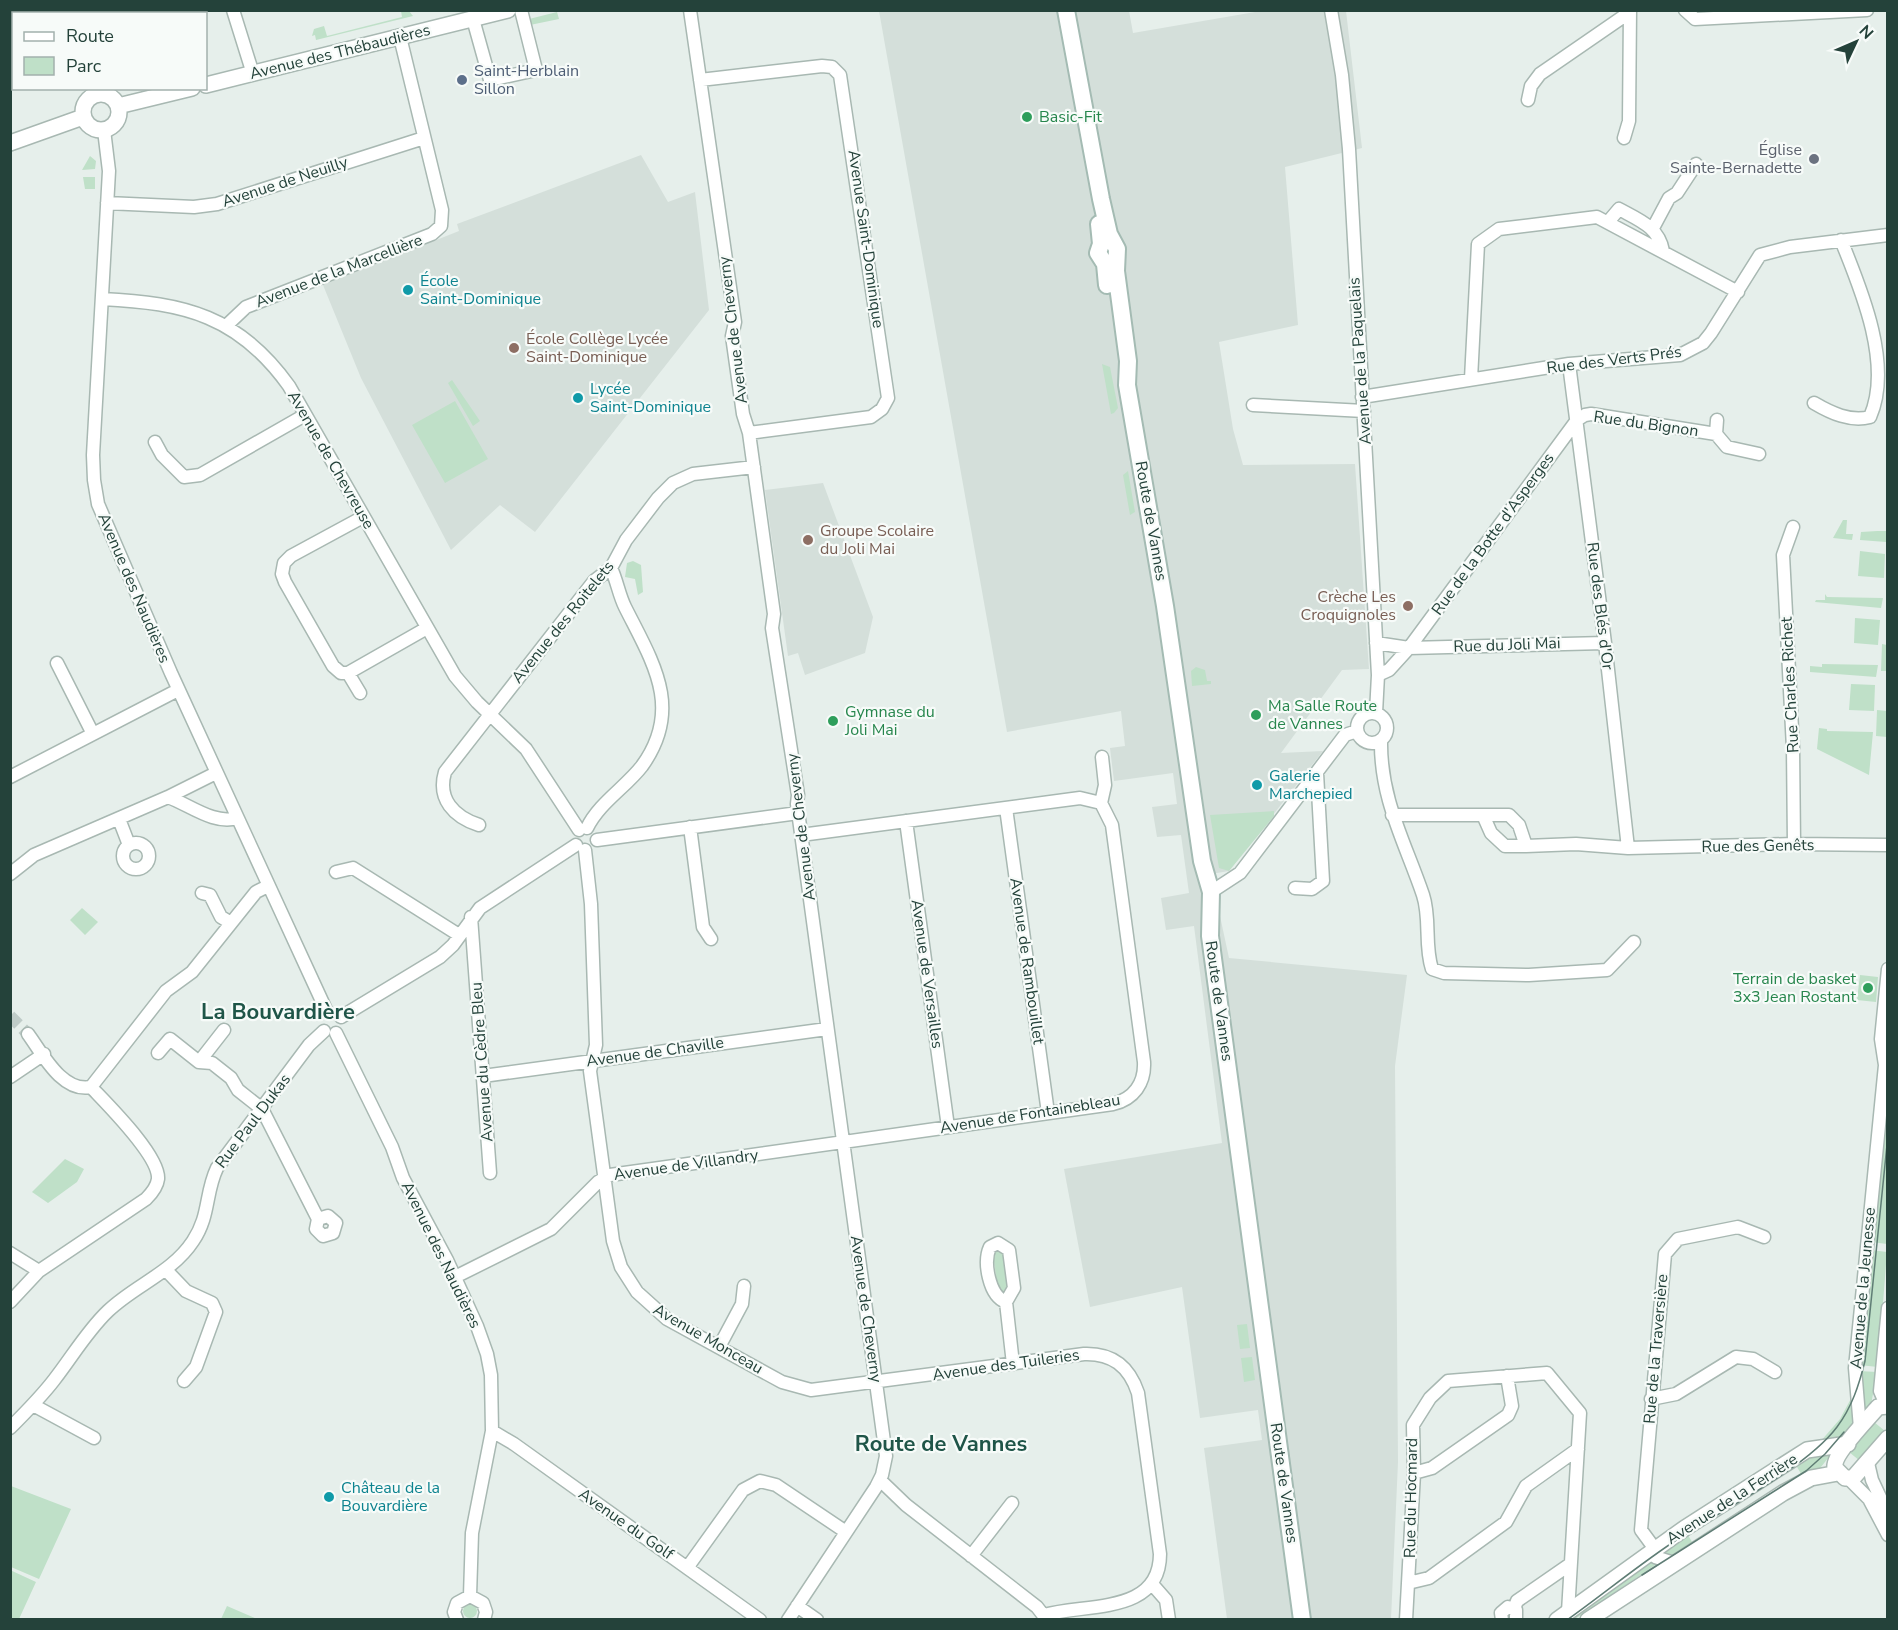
<svg xmlns="http://www.w3.org/2000/svg" width="1898" height="1630" font-family="'Nunito Sans',sans-serif">
<style>
.built{fill:#d4dfda}
.green{fill:#bfe0c8}
.lines{fill:none;stroke-linecap:round;stroke-linejoin:round}
.minor-tunnel{stroke:#bfccc8;stroke-width:12;stroke-dasharray:12 6;stroke-linecap:butt}
.minor-casing{stroke:#a8b8b2;stroke-width:15}
.tertiary-casing{stroke:#a8b8b2;stroke-width:18}
.secondary-casing{stroke:#a4bbb3;stroke-width:20}
.minor{stroke:#fff;stroke-width:12}
.tertiary{stroke:#fff;stroke-width:15}
.secondary{stroke:#fff;stroke-width:16}
.tram{stroke:#5f7d75;stroke-width:1.5}
.service-dot{fill:#5c6f8a;stroke:#f7fbf9;stroke-width:2}
.leisure-dot{fill:#2e9e5b;stroke:#f7fbf9;stroke-width:2}
.worship-dot{fill:#6b7280;stroke:#f7fbf9;stroke-width:2}
.culture-dot{fill:#0f9aa8;stroke:#f7fbf9;stroke-width:2}
.education-dot{fill:#8d6e63;stroke:#f7fbf9;stroke-width:2}
.labels{text-anchor:middle;dominant-baseline:central;stroke-width:4.5;stroke-linejoin:round;paint-order:stroke}
.street-label{font-size:16px;fill:#24423a;stroke:#f7fbf9}
.service-label{font-size:16px;fill:#4e5e75;stroke:#f7fbf9;text-anchor:start}
.leisure-label{font-size:16px;fill:#27864d;stroke:#f7fbf9;text-anchor:start}
.worship-label{font-size:16px;fill:#5b616d;stroke:#f7fbf9;text-anchor:end}
.culture-label{font-size:16px;fill:#0d838f;stroke:#f7fbf9;text-anchor:start}
.education-label{font-size:16px;fill:#785e54;stroke:#f7fbf9;text-anchor:start}
.district-label{font-size:22px;font-weight:bold;fill:#1f5548;stroke:#f7fbf9}
</style>
<rect width="100%" height="100%" fill="#e6efeb"/>
<path class="built" d="M879,11h250l4,22 128,-22h85l16,137 -77,19 13,158 -79,17 14,87 10,36 112,-1 14,205 -27,1 -61,83 42,-2 -94,120 -18,3 18,84 178,17 -12,91 3,396 -7,157h-164l-23,-171 58,-8 -4,-30 -58,8 -18,-131 -92,20 -26,-138 158,-26 -28,-217 -28,4 -5,-32 28,-5 -8,-58 -24,2 -5,-30 25,-3 -4,-31 -59,8 -4,-33 15,-2 -4,-35 -114,21z
M641,155l27,47 27,-10 14,118 -174,222 -35,-27 -49,45 -90,-172 -38,-93 136,-54 -2,-7z
M823,483l50,134 -8,36 -60,22 -7,-22 -10,3 -23,-166z"/>
<path class="green" d="M200,11l1,2 -68,1 -1,-3z
M401,11h8l4,5 -97,24 -1,-5 -3,1 2,-7 10,-3 3,10 75,-19z
M557,12l2,7 -29,6 -1,-6z
M90,156l6,5 -1,8 -13,1z
M83,177h12v12h-10z
M1102,364l8,3 8,41 -4,5 -3,1z
M452,380l28,41 -7,5 -25,-43z
M455,401l33,58 -43,24 -33,-58z
M1128,471l7,41 -5,3 -7,-40z
M1843,520h4l-1,14h7l-1,6 -19,-2z
M1877,531h10l-1,11 -26,-2 1,-8z
M1860,551l25,3 -1,24 -26,-2z
M633,561l8,4 2,27 -5,3 -3,-16 -10,-2 2,-14z
M1825,594l2,3 56,1 -2,10 -66,-6 1,-2h9z
M1855,618l25,2 -2,25 -24,-2z
M1882,644l5,1v26h-6z
M1822,664l56,1 -2,12 -66,-5v-6l12,1z
M1196,667l9,3 2,11h4v3l-19,2 -1,-15z
M1851,684l24,1 -1,26 -25,-1z
M1877,710l10,1v26l-11,-1z
M1819,728l8,1v2l46,1 -4,43 -52,-26z
M1274,811v5l-45,55 -10,-3 -9,-53z
M82,908l16,14 -13,13 -15,-15z
M1860,975l18,2 -2,25 -19,-2z
M1887,1060v184l-16,-2z
M65,1159l19,10 -7,13 -29,21 -16,-11z
M995,1249l9,1 6,39 -5,7 -7,-6 -5,-35z
M1871,1250l16,2 -9,115 -19,-2z
M1247,1324l3,24 -10,1 -3,-24z
M1252,1357l3,23 -11,2 -3,-24z
M1859,1371l18,1 -6,33 -6,7z
M1854,1393l1,32 -7,9 -28,8 20,-23z
M1874,1422l11,9 -25,30 -11,-9z
M1836,1448l-15,19 4,5 -22,5 -9,-15z
M11,1486l60,23 -32,70 -28,-12z
M1688,1535l4,7 -23,15 -10,-3z
M1654,1559l6,3 -85,57 -6,1z
M10,1570l26,12 -17,37h-8z
M463 1611a7 7 0 1 1 14 0a7 7 0 1 1-14 0Z
M227,1606l30,13h-36z"/>
<g class="lines">
<path class="minor-tunnel" d="M10,1016l18,18"/>
<g class="minor-casing">
<path id="minor" d="M57,10l1,4
M233,10l20,64
M690,10l45,312 -3,14 11,78 6,19 25,181 -2,14 26,167 -1,9 89,652 -4,19 -6,12 -88,133
M1331,10l11,65 7,74 29,526 -2,38
M1685,10l10,9 172,-9
M473,19l17,61 46,-10 -15,-60
M700,80l122,-14 10,1 8,8 48,323 -6,11 -11,8 -122,16
M96,88l2,6
M1528,100l3,-14 9,-12 90,-62
M104,130l5,41 -16,284 1,25 4,24 73,169 156,339
M1624,138l5,-17 1,-111
M107,203l87,4 23,-3 207,-66
M1608,222l11,-13c20,11 40,18 44,42
M1653,228l16,-30 8,-5 19,-29
M102,299c83,4 137,17 187,87l166,290 22,26 49,47 53,81
M227,325l19,-18 186,-73 9,-8 1,-16 -42,-173
M1569,364l36,279 23,205
M1471,379l7,-135 21,-15 98,-12 141,75
M1362,397l207,-33 111,-9 23,-12 8,-10 49,-78 30,-8 98,-12
M1814,403c17,10 36,19 56,14 23,-52 -9,-128 -29,-177
M1253,405l111,6
M1716,434l11,13 32,7
M155,442l7,13 22,22 16,-2 105,-60
M363,517l-72,39 -7,7 -2,11 3,8 48,84 8,7h7l79,-45
M1793,527l-10,28 10,193 1,96
M1376,643l33,5 196,-5
M57,663l36,71
M348,673l12,20
M1378,675l11,-5 20,-22 168,-228 8,-5 6,-1 125,20 1,-14
M1357 728a15 15 0 1 1 30 0a15 15 0 1 1-30 0Z
M1381,740c-1,59 24,102 42,155 8,24 1,50 9,74l12,4 85,2 78,-5 27,-28
M10,777l168,-87
M168,797c22,8 46,28 69,21
M1101,803l4,-18 -3,-28
M1006,808l42,305
M1392,815h117l10,10 7,21h-21l-14,-13 -8,-18
M119,819l10,26
M906,821l42,306
M479,825c-25,-8 -42,-26 -34,-53l149,-191 17,-13 15,-28 32,-42 15,-15 20,-9 61,-7
M690,827l13,100 8,12
M587,828c12,-25 39,-41 55,-62 42,-58 10,-105 -17,-159 -6,-12 -8,-26 -14,-39
M597,840l201,-27
M123 856a13 13 0 1 1 26 0a13 13 0 1 1-26 0Z
M1526,846l50,-2 52,4 166,-4 94,1
M585,850l6,54 5,141 -6,26 23,170 8,26 16,25 30,27 115,63 29,8 273,-36c28,-1 45,12 54,39l22,161c0,61 -74,49 -116,61
M336,872l17,-4 106,67
M10,874l24,-19 134,-58 48,-24
M1295,888l17,1 11,-8 -6,-108
M1211,892l29,-19 105,-138 12,-4
M202,893l8,2 11,22 10,6
M471,917l19,256
M341,1017l99,-60 13,-12 27,-37 96,-63
M336,1033l56,114 11,31 44,82 30,66 10,28 4,21 1,56 -20,102 -2,63
M158,1053l12,-14 29,23 13,1 19,15 7,12 24,19 56,110 -2,10 7,7 10,-3 3,-10 -8,-7 -10,3
M199,1062l25,-32
M483,1076l344,-47
M10,1077l34,-23
M91,1087l75,-96 26,-19 64,-80 12,-6
M998,1243l11,7 5,38 -8,14c-17,-6 -23,-40 -16,-55z
M10,1253l29,18
M166,1270l20,21 26,12 4,9 -20,55 -12,14
M455,1277l96,-48 47,-47 12,-7 503,-71c21,-5 32,-21 31,-42l-32,-237 -11,-22 -21,-5 -279,37
M10,1302l29,-31 107,-72c6,-6 11,-12 12,-20 2,-23 -51,-75 -67,-92 -29,6 -49,-34 -63,-53
M1006,1302l7,62
M719,1347l23,-43 2,-18
M1651,1399l25,-5 60,-37 17,2 22,13
M33,1405l61,33
M1886,1405l-6,-14 8,-83
M10,1428c16,-16 31,-31 44,-48 18,-23 33,-49 54,-69 27,-26 64,-38 85,-70 17,-25 12,-48 24,-73l92,-123 15,-14
M1860,1428l-5,-60 30,-303 -4,-26 7,-70
M492,1431l22,13 246,176
M1868,1463l4,17 16,34
M1414,1473l18,-5 76,-53 4,-9 -5,-30
M1849,1479l20,20 19,36
M880,1480l26,25 131,102 10,13
M971,1556l41,-53
M1674,1563l-19,-6 -3,-12 -11,-15 24,-276 13,-15 60,-12 26,10
M687,1568l56,-78 17,-9 16,4 70,47
M1408,1583l21,-5 77,-56 20,-36 52,-37
M1152,1584l14,16 3,20
M797,1606l20,14
M1514,1609l3,-8 52,-36
M457,1620l-3,-8 3,-9 13,-7 13,7 3,9 -2,8
M1406,1620l8,-147 -1,-48 17,-27 18,-17 99,-8 33,40 -12,199
M1502,1620l-1,-7 7,-6 8,3v10"/>
</g>
<g class="tertiary-casing">
<path id="tertiary" d="M206,85l302,-75
M83 112a18 18 0 1 1 36 0a18 18 0 1 1-36 0Z
M118,106l74,-18
M10,143l73,-26
M1888,1406l-10,1c-10,12 -46,48 -43,61l10,10h8l35,-40
M1557,1620l128,-92 122,-78 41,-6
M1588,1620l195,-127 28,-15 27,-5"/>
</g>
<g class="secondary-casing">
<path id="secondary" d="M1066,10l35,189 8,35 8,15 -1,22 12,90 -1,24 38,221 37,255 9,31 -1,44 92,684
M1099,224l2,20 -3,9 7,11 2,21"/>
</g>
<use href="#minor" class="minor"/>
<use href="#tertiary" class="tertiary"/>
<use href="#secondary" class="secondary"/>
<path class="tram" d="M1642,1575l164,-104 19,-17 19,-22
M1567,1620c38,-27 75,-58 114,-83 45,-29 125,-69 156,-110 15,-20 22,-42 28,-66l23,-226"/>
</g>
<circle class="service-dot" cx="462" cy="80" r="6"/>
<g class="leisure-dot">
<circle cx="1027" cy="117" r="6"/>
<circle cx="1256" cy="715" r="6"/>
<circle cx="833" cy="721" r="6"/>
<circle cx="1868" cy="988" r="6"/>
</g>
<circle class="worship-dot" cx="1814" cy="159" r="6"/>
<g class="culture-dot">
<circle cx="408" cy="290" r="6"/>
<circle cx="578" cy="398" r="6"/>
<circle cx="1257" cy="785" r="6"/>
<circle cx="329" cy="1497" r="6"/>
</g>
<g class="education-dot">
<circle cx="514" cy="348" r="6"/>
<circle cx="808" cy="540" r="6"/>
<circle cx="1408" cy="606" r="6"/>
</g>
<g class="labels">
<g class="street-label">
<text transform="translate(340 52) rotate(-14)">Avenue des Thébaudières</text>
<text transform="translate(285 182) rotate(-18)">Avenue de Neuilly</text>
<text transform="translate(866 239) rotate(82)">Avenue Saint-Dominique</text>
<text transform="translate(339 271) rotate(-21)">Avenue de la Marcellière</text>
<text transform="translate(733 330) rotate(-97)">Avenue de Cheverny</text>
<text transform="translate(1614 360) rotate(-7)">Rue des Verts Prés</text>
<text transform="translate(1360 361) rotate(-94)">Avenue de la Paquelais</text>
<text transform="translate(1646 424) rotate(8)">Rue du Bignon</text>
<text transform="translate(331 460) rotate(60)">Avenue de Chevreuse</text>
<text transform="translate(1151 521) rotate(80)">Route de Vannes</text>
<text transform="translate(1493 534) rotate(-54)">Rue de la Botte d'Asperges</text>
<text transform="translate(134 588) rotate(67)">Avenue des Naudières</text>
<text transform="translate(1600 606) rotate(83)">Rue des Blés d'Or</text>
<text transform="translate(563 622) rotate(-51)">Avenue des Roitelets</text>
<text transform="translate(1507 645) rotate(-2)">Rue du Joli Mai</text>
<text transform="translate(1790 685) rotate(-93)">Rue Charles Richet</text>
<text transform="translate(801 827) rotate(-97)">Avenue de Cheverny</text>
<text transform="translate(1758 846) rotate(-1)">Rue des Genêts</text>
<text transform="translate(1027 961) rotate(82)">Avenue de Rambouillet</text>
<text transform="translate(927 974) rotate(82)">Avenue de Versailles</text>
<text transform="translate(1219 1001) rotate(82)">Route de Vannes</text>
<text transform="translate(655 1052) rotate(-8)">Avenue de Chaville</text>
<text transform="translate(482 1062) rotate(-94)">Avenue du Cèdre Bleu</text>
<text transform="translate(1030 1114) rotate(-9)">Avenue de Fontainebleau</text>
<text transform="translate(253 1121) rotate(-53)">Rue Paul Dukas</text>
<text transform="translate(686 1165) rotate(-8)">Avenue de Villandry</text>
<text transform="translate(441 1255) rotate(64)">Avenue des Naudières</text>
<text transform="translate(1863 1288) rotate(-85)">Avenue de la Jeunesse</text>
<text transform="translate(866 1309) rotate(82)">Avenue de Cheverny</text>
<text transform="translate(708 1339) rotate(30)">Avenue Monceau</text>
<text transform="translate(1656 1349) rotate(-85)">Rue de la Traversière</text>
<text transform="translate(1006 1365) rotate(-8)">Avenue des Tuileries</text>
<text transform="translate(1284 1483) rotate(82)">Route de Vannes</text>
<text transform="translate(1411 1498) rotate(-89)">Rue du Hocmard</text>
<text transform="translate(1732 1499) rotate(-33)">Avenue de la Ferrière</text>
<text transform="translate(626 1524) rotate(35)">Avenue du Golf</text>
</g>
<g class="service-label">
<text x="474" y="71">Saint-Herblain<tspan x="474" dy="18">Sillon</tspan></text>
</g>
<g class="leisure-label">
<text x="1039" y="117">Basic-Fit</text>
<text x="1268" y="706">Ma Salle Route<tspan x="1268" dy="18">de Vannes</tspan></text>
<text x="845" y="712">Gymnase du<tspan x="845" dy="18">Joli Mai</tspan></text>
<text x="1856" y="979" text-anchor="end">Terrain de basket<tspan x="1856" dy="18">3x3 Jean Rostant</tspan></text>
</g>
<g class="worship-label">
<text x="1802" y="150">Église<tspan x="1802" dy="18">Sainte-Bernadette</tspan></text>
</g>
<g class="culture-label">
<text x="420" y="281">École<tspan x="420" dy="18">Saint-Dominique</tspan></text>
<text x="590" y="389">Lycée<tspan x="590" dy="18">Saint-Dominique</tspan></text>
<text x="1269" y="776">Galerie<tspan x="1269" dy="18">Marchepied</tspan></text>
<text x="341" y="1488">Château de la<tspan x="341" dy="18">Bouvardière</tspan></text>
</g>
<g class="education-label">
<text x="526" y="339">École Collège Lycée<tspan x="526" dy="18">Saint-Dominique</tspan></text>
<text x="820" y="531">Groupe Scolaire<tspan x="820" dy="18">du Joli Mai</tspan></text>
<text x="1396" y="597" text-anchor="end">Crèche Les<tspan x="1396" dy="18">Croquignoles</tspan></text>
</g>
<g class="district-label">
<text x="278" y="1012">La Bouvardière</text>
<text x="941" y="1444">Route de Vannes</text>
</g>
</g>
<rect width="1898" height="1630" fill="none" stroke="#24423a" stroke-width="24"/>
<rect x="12" y="12" width="195" height="78" fill="#f7fbf9" stroke="#a3b1ad" stroke-width="1.5"/>
<rect x="24" y="32" width="30" height="9" fill="#ffffff" stroke="#a3b1ad" stroke-width="1.5"/>
<text x="66" y="42" font-size="18" fill="#24423a">Route</text>
<rect x="24" y="57" width="30" height="18" fill="#bfe0c8" stroke="#a3b1ad" stroke-width="1.5"/>
<text x="66" y="72" font-size="18" fill="#24423a">Parc</text>
<g transform="translate(1856 42) rotate(46)" stroke="#f7fbf9" stroke-width="4.5" paint-order="stroke">
<path d="M0-4.5L10 22L0 15L-10 22Z" fill="#24423a"/>
<text y="-9" font-size="16" font-weight="bold" text-anchor="middle" fill="#24423a">N</text>
</g>
</svg>
